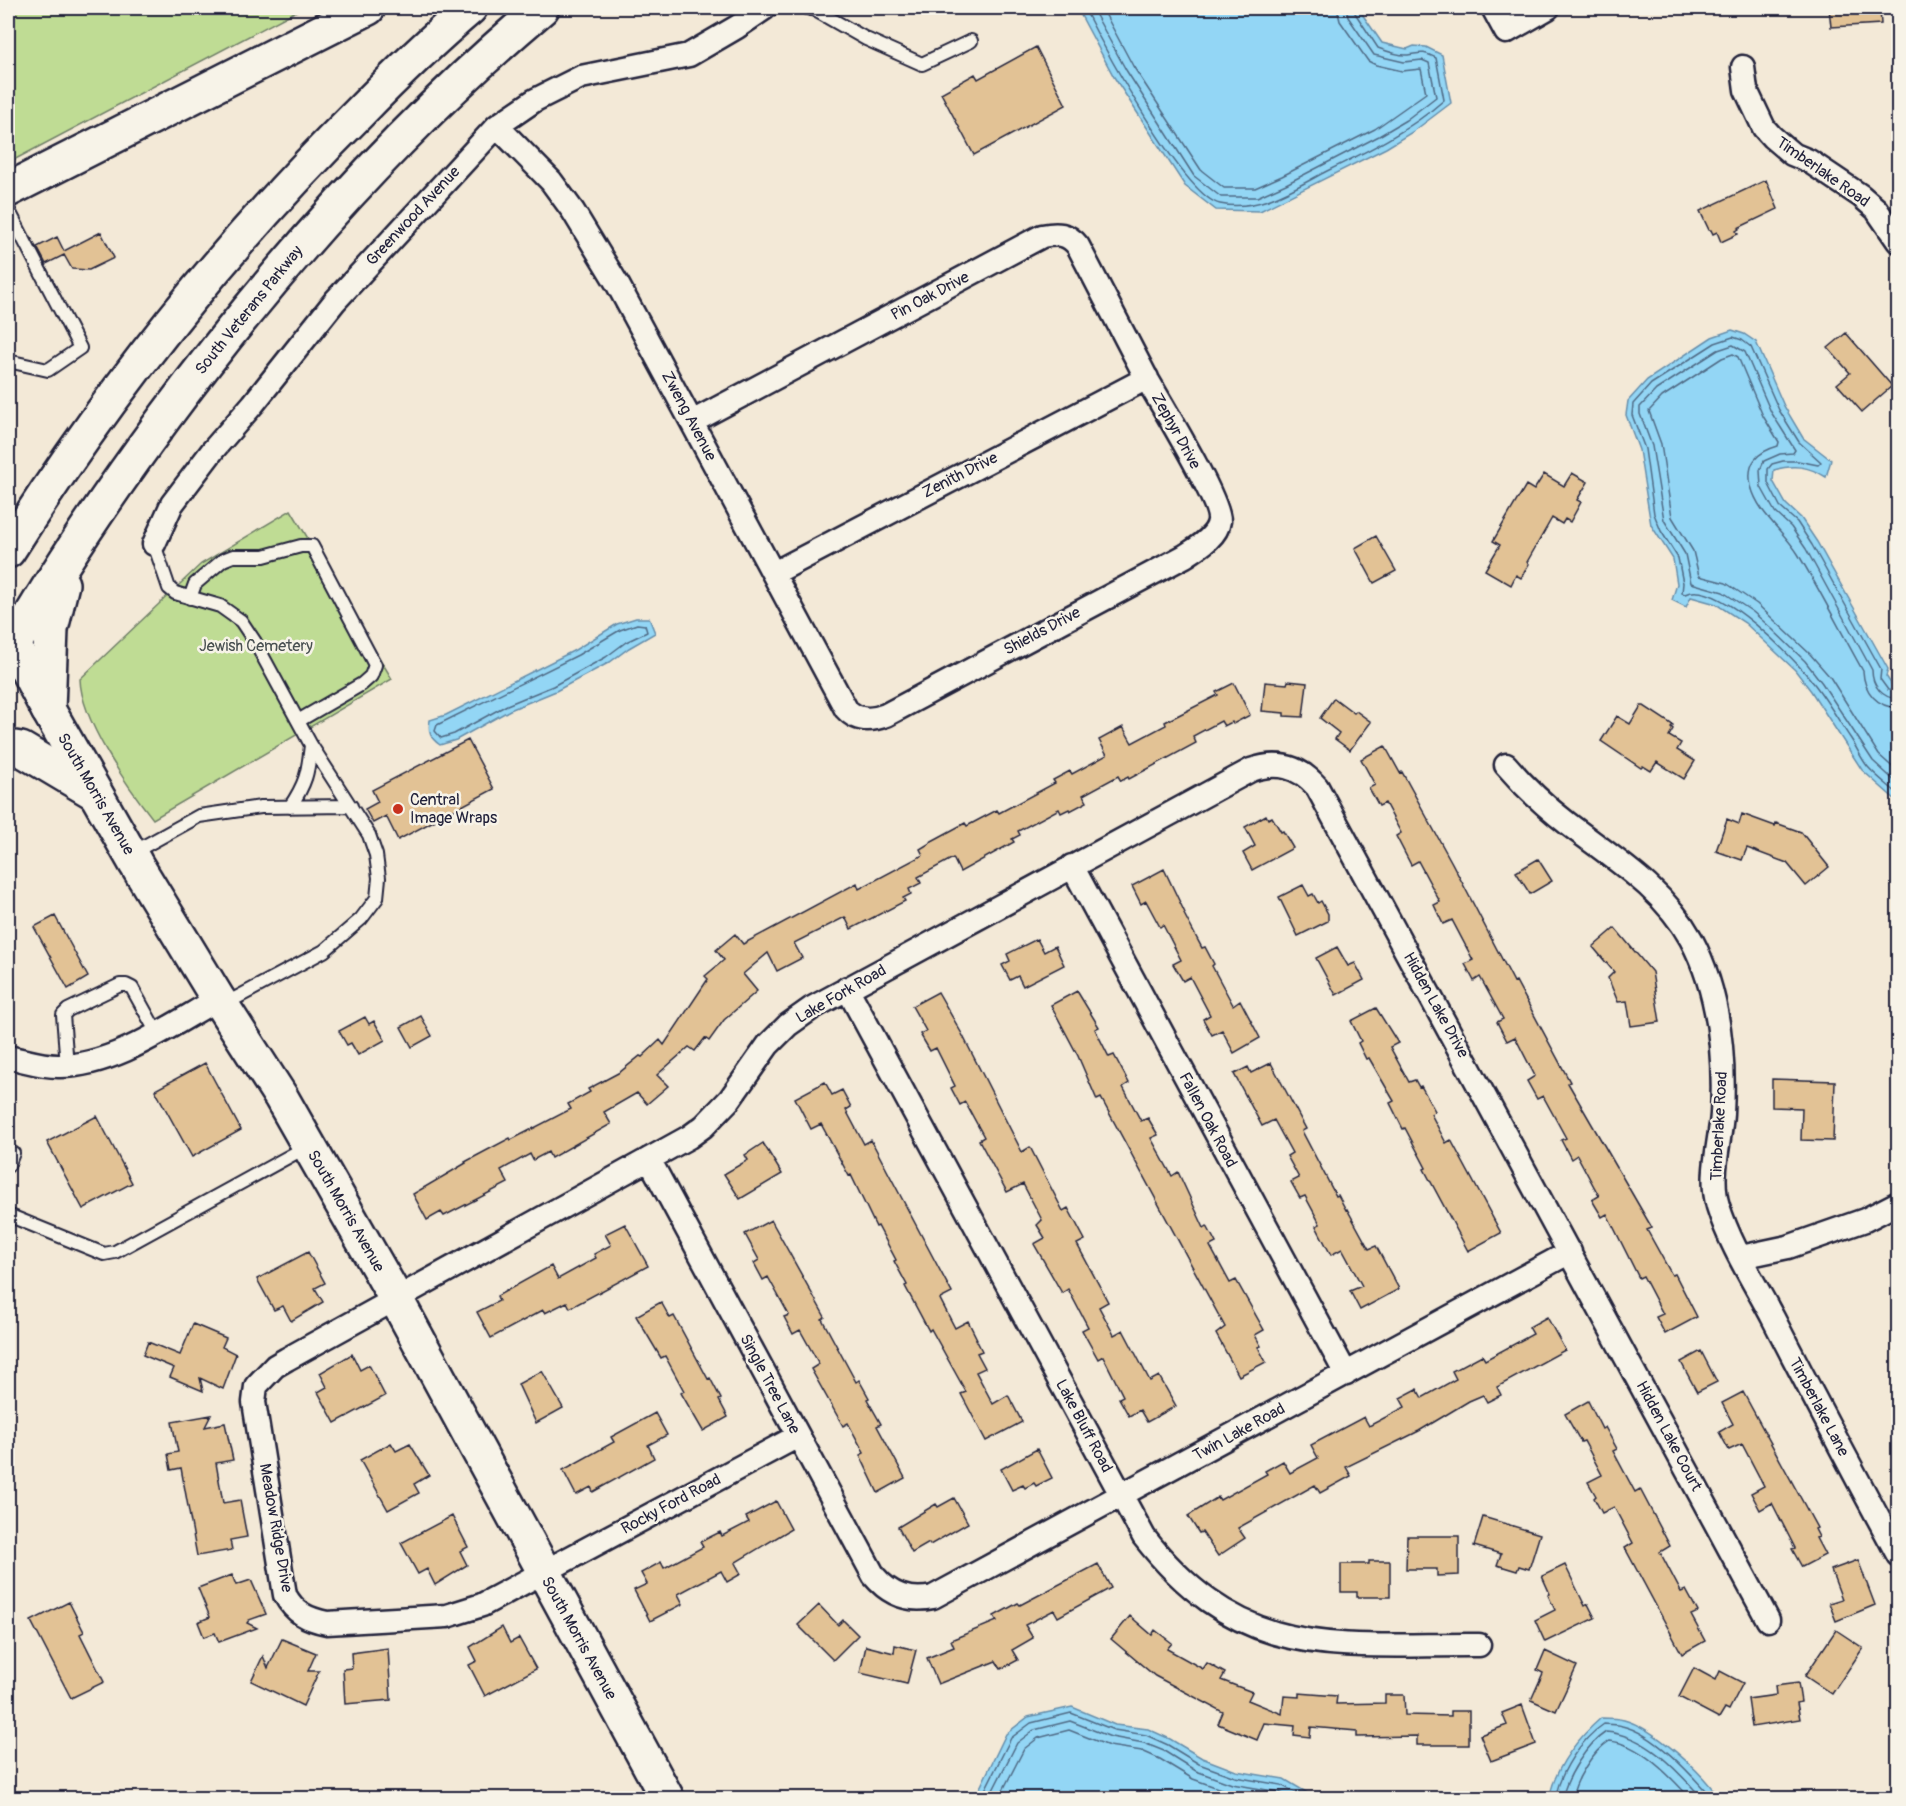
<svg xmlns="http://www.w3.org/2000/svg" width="1906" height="1806" font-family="Pangolin,sans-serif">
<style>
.green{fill:#bfdc94;stroke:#707f68;stroke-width:1.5}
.water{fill:#93d6f5;stroke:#668eab;stroke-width:1.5}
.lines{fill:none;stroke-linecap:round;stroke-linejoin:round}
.shore{stroke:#4f6a85;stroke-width:1.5}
.building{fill:#e2c295;stroke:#22223b;stroke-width:1.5}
.lane-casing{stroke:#22223b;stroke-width:16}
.street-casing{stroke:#22223b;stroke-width:27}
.secondary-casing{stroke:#22223b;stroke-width:38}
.highway-casing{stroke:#22223b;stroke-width:38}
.lane{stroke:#f7f3e8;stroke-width:12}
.street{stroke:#f7f3e8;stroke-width:22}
.secondary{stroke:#f7f3e8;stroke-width:33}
.highway{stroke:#f7f3e8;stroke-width:33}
.poi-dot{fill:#c8321e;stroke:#f7f3e8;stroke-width:2}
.labels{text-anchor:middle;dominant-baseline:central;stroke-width:5;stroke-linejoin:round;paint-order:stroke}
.street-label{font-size:16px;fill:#22223b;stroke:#f7f3e8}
.park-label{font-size:16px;fill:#495051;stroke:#f7f3e8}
.poi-label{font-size:16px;fill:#22223b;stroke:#f7f3e8;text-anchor:start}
</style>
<rect width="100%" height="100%" fill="#f3e9d7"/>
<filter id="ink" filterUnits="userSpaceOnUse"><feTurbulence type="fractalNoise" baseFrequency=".0167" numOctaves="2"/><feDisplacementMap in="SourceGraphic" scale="12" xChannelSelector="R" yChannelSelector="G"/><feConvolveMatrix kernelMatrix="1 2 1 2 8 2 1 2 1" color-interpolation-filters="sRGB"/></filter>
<g filter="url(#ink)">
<path class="green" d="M8,8h294l-294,155z
M291,510l101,169 -239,140c-26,-33 -72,-99 -73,-140l121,-115z"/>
<path class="water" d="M1077,8h281l24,35 25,6 7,-3 12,1 16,8 9,48 -37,28 -28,17 -126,63 -44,-1 -31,-24 -71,-109z
M1732,330l12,4 12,8 28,64 19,32 28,22 -5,17c-18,-11 -32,-13 -52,-7l-1,11 13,23 15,14 16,24 71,127 -2,7 6,9 6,1v127l-3,-1 3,-10 -36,-32 -51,-79 -16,-21 -50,-47 -29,-19 -25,-7 -5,10 -14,-7 5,-16 -4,-25 -22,-34 -12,-75 -13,-35 2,-14 19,-21 65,-43z
M636,618h13l6,15 -26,15 -19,14 -54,29 -46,19 -54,30 -16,5c-10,-7 -12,-13 -10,-25l16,-5 129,-65 42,-26z
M1072,1707l43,18 33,4 22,10 32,19 34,13 48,8 32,19h-341l31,-64 22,-17z
M1601,1718c7,0 16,0 23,2 30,8 79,53 95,78h-170c7,-32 27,-58 52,-80z"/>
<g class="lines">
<path class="shore" d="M1084,8c18,36 100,189 136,196 40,8 74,-16 107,-33 41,-20 82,-40 117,-71l-8,-42c-14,-7 -14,-5 -28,-3 -9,1 -22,-4 -30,-7l-23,-35 -1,-5
M1092,8l34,62 68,106 27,21h36l29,-13 93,-48 27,-16 30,-23 -7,-34 -7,-3 -18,2 -30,-7 -26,-38 -2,-9
M1102,8l31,58 68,104 23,18h31l27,-12 93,-47 51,-36 -5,-24 -19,2 -26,-6 -8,-4 -28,-40 -3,-13
M637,624l8,1 2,7 -21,10 -20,15 -53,29 -46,19 -53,29 -13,4 -6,-7 2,-6 141,-70 42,-25z
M1898,691l-10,-1 -8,-11 1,-10 -69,-124 -15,-23 -16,-14 -13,-25v-14l4,-5 11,-3h15l20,4 3,-3 -22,-20 -20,-32 -28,-63 -9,-7 -9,-3 -18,6 -64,41 -18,20 -1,11 13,34 9,65 7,17 17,27 5,25 -1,10 3,1c32,-17 112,67 130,91 13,17 24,36 36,54 6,9 10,20 17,28 9,10 20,18 30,27
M1898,699c-16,-1 -26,-13 -26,-29l-66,-121 -15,-22 -16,-15 -14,-25 -1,-17 4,-9 16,-7 13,-1 2,-3 -24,-38 -26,-60 -12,-7 -15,5 -62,40 -16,17v7l12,32 12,74 21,34 6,29 32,9 30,20 19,17 33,32 17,22 51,78 25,23
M1898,708c-21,-1 -34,-16 -35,-37 -22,-39 -42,-79 -65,-117 -14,-23 -40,-40 -47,-68 -5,-23 6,-34 27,-40l1,-4 -16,-26 -25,-59 -5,-3 -11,4 -60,39 -13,14 12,33 11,73 21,34 6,25 27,7 31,21 53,50 20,23 49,78 19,17
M981,1798l30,-60 20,-15 40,-10 43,17 32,5 22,10 31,19 36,13 46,8 25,13
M989,1798l28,-55 17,-13 36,-9 41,16 33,6 20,8 32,20 36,13 47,8 12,6
M999,1798l25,-49 14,-11 31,-8 40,16 33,5 18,8 33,20 36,13 36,6
M1555,1798c6,-27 25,-58 49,-74 6,1 13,0 18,2 32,7 69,48 90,72
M1562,1798c6,-23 24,-53 44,-66 40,3 71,38 96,66
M1572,1798c4,-19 20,-46 37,-57 30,2 62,36 81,57"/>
</g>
<path class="building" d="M1829,8h51l1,16 -50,3z
M1036,47l30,58 -92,50 -33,-62 34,-19 3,5z
M1766,180l12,29 -40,19 1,1 -3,2 2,3 -17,8 -4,-10 -4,2 -2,-4h-2l-9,-19z
M101,232l13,26 -25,12 -17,-1 -8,-14 -18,9 -9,-17 20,-10 7,14z
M1846,333l46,53 -30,26 -25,-28 13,-11 -22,-25z
M1572,473l16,9 -11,18 4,2 -11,20 -5,-3 -3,5 -10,-6 -25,44 2,2 -8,14 -5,-3 -5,10 -26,-15 15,-25 -7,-4 33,-56 8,5 10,-16 20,12z
M1376,536l20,35 -22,12 -19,-35z
M1288,681l19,2 -4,34 -19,-1v-3l-22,-2 3,-29 22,2z
M1234,683l16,32 -17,9 -1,-2 -8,4 -3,-5 -28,15 3,7 -67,36 -1,-2 -7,4 -3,-5 -35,19 4,7 -17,9 -1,-2 -8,4 -2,-4 -41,22 2,4 -8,4 2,3 -54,30 -7,-14 -35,19 3,6 -12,6 2,5 -8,4 2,3 -54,28 -6,-12 -51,26 8,15 -25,13 -9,-18 -25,21 14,17 -33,29 -15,21 -4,-3 -10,13 -6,-4 -32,28 11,11 -21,18 -10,-11 -33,19 7,12 -60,34 -3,-6 -15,8 -3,-6 -29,16 7,13 -64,33 -3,-4 -14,8 -14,-26 53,-31 -1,-1 45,-24 1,2 60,-31 -3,-5 22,-12 -2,-3 32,-17 20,-16 2,1 18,-17 4,5 44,-66 -3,-3 19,-16 -8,-10 19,-16 8,10 114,-61 2,6 64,-34 -3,-6 10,-6v-1l35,-19 2,3 30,-16 2,3 56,-30 -2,-3 17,-9 2,3 35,-19 -8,-15 24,-13 9,16 34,-18 -1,-3 53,-27 -2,-3z
M1334,698l20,15 2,-2 15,11 -21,28 -15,-11 4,-6 -19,-15z
M1641,706h3l29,19 -2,2 2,2 -4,7 12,7 -4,7 18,11 -11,18 -27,-17 -6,9 -8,-5 -2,2 -40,-27 16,-25 13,8z
M468,740l26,49 -96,51 -12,-24 -13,7 -8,-14 13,-7 -6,-12z
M1385,746l15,27 2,-1 50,91 62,119 2,-1 54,101 -2,1 84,145 -5,2 25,45 3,-1 22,43 -32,17 -9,-17 7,-3 -20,-38 -4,2 -32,-64 -5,3 -10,-17 7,-4 -22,-41 -6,4 -10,-19 5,-2 -23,-42 -6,3 -10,-18 8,-5 -20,-39 -8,4 -10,-19 6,-3 -23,-42 -6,4 -9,-17 8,-4 -21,-40 -9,4 -9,-19 6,-3 -22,-41 -7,4 -15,-29 5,-3 -16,-30 -6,3 -10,-18 6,-3 -14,-26z
M1742,814l33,12 1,-3 25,9 28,35 -23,19 -19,-23 -40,-15 -5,12 -26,-9 11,-32 12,5z
M1266,815l2,4 4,-2 9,15 2,-1 10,17 -41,22 -9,-17 12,-7 -10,-19z
M1538,859l14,22 -22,13 -14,-22z
M1164,869l21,44 -1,1 18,34 3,-1 9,17 -2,2 21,39 7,-5 20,38 -26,15 -12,-23 -10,5 -9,-16 7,-4 -20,-38 -7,4 -10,-17 8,-4 -18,-35 -3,2 -14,-26 -5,3 -9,-18z
M1303,885l6,11 4,-2 5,9 3,-2 7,13v7l-30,15 -19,-39z
M55,916l33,61 -20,12 -34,-62z
M1615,928l37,44 8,50 -29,4 -4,-25 -9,1 -10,-24 6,-6 -21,-25z
M1037,939l7,13 11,-6 9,19 -41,21 -5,-10 -8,4 -8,-15 8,-4 -3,-7z
M1337,947l11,19 7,-3 9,17 -28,15 -20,-37z
M1077,991l22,36 -4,2 14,28 5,-2 15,28 -6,4 18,34 7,-3 10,17 -7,3 21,38 6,-4 26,56 3,-2 9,17 -6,3 20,37 6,-3 28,50 -9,5 6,11 -3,1 8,15 -27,14 -23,-42 9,-7 -124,-229 -4,2 -19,-44 -27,-51z
M938,992l24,42 60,118 8,-5 33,64 5,-3 17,32 -8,4 31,58 -9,5 15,28 9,-5 27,51 9,-5 17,30 -29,16 -7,-12 -11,6 -10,-18 4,-2 -20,-40 -5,3 -16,-29 6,-3 -20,-38 -6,4 -28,-49 11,-6 -8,-13 5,-5 -19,-36 -16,8 -28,-52 5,-3 -19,-35 -5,3 -9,-17 4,-2 -19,-38 -6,3 -10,-17 6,-3 -14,-25z
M1376,1008l22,35 -8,4 19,35 6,-2 4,7 2,-1 14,25 -4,3 15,29 5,-3 50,93 -33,18 -44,-82 2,-1 -21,-40 -2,1 -13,-26 4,-2 -25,-43 -3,1 -8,-16 3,-2 -10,-20z
M421,1016l11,20 -20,11 -11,-20z
M365,1017l4,7 5,-3 11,19 -27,15 -7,-12 -4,2 -8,-14z
M205,1063l36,67 -49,27 -37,-67z
M1271,1063l35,66 -4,2 34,65 2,-1 8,15 1,-1 22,40 7,-3 23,43 -39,21 -10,-19 12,-5 -20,-37 -11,6 -15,-29 4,-2 -15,-28 -5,2 -9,-16 8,-4 -12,-22 5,-3 -18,-33 -12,6 -28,-52 14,-7 3,6z
M1772,1079l63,2 -2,60 -32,-1 1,-32 -30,-1z
M825,1082l7,13 10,-5 9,17 -5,3 18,34 7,-4 64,121 17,32 -12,6 15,29 13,-7 9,18h-1l6,12 -5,2 8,15 -9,4 17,32 15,-9 14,27 -36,19 -25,-47 5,-2 -35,-63 -2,2 -24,-45 2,-1 -13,-24 2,-1 -18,-34 -2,1 -25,-52 -2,1 -28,-52 -10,5 -16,-31z
M97,1116l35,67 -49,26 -36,-67z
M763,1143l19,31 -42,25 -16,-25 24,-14 -3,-5z
M771,1220l54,97 -3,2 34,63 3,-2 10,18 -2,1 14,25 -4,2 28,52 -27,15 -18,-38 4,-2 -16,-30 -5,3 -32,-57 8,-5 -19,-34 -7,4 -9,-17 5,-2 -21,-38 -5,3 -9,-17 5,-3 -14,-26z
M625,1224l23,42 -78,42 -3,-6 -22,11 -2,-3 -52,28 -14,-26 22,-11 -2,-5 54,-30 7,13 38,-21 -2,-4 17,-9 -6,-11z
M308,1252l17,31 -10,5 8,14 -32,19 -8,-15 -9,4 -17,-31z
M661,1302l9,16 4,-2 34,63 2,-1 11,21 -2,1 9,17 -25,14 -22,-38 3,-2 -19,-35 -4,2 -25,-42z
M1547,1317l18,33 -68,37 4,8 -14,7 -4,-7 -14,6 -50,30 -73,36 5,9 -31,17 -5,-8 -77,43 7,10 -27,18 -16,-24 -3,1 -11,-17 30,-19 2,3 47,-26 -2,-3 18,-10 7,12 28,-15 -7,-13 53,-28 5,9 36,-19 -5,-9 17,-9 5,9 34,-19 -4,-8 30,-16 3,5 48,-26 -4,-7z
M193,1324l33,14 -4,9 14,7 -13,35 -23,-11 3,13 -33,-14 4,-9 -31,-13 5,-13 32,13z
M1701,1351l16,31 -20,10 -16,-30z
M352,1354l8,16 9,-5 16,31 -50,27 -17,-31 9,-5 -7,-14z
M542,1371l21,37 -27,15 -18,-39z
M1743,1392l74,136 -2,1 4,8 -3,1 9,17 -23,12 -10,-18 3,-1 -23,-45 -12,7 -9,-17 13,-7 -22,-42 -13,6 -10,-18 14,-8 -11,-21z
M1588,1401l14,28 3,-2 12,22 -4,2 22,41 5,-3 30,57 -10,6 21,40 5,-2 12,22 -7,3 14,26 -23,13 -57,-106 8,-5 -19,-36 -12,6 -8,-15 2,-2 -8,-14 14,-7 -18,-34 -3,1 -16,-28z
M655,1413l12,22 -19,10 6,13 -61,34 -2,-5 -15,8 -13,-25 51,-28 -3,-5z
M211,1415l-6,12 20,-4 8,37 -17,3 7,40 17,-3 7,37 -17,3 2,10 -35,6 -16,-88 -10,2 -3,-16 10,-2 -6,-30z
M391,1443l5,8 14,-7 19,31 -15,9 5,9 -31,17 -28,-50z
M1037,1449l15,29 -16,8 -2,-3 -9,5 -2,-3 -11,5 -11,-21z
M954,1498l14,25 -38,22 -1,-2 -17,10 -14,-26 38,-23 2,3z
M776,1501l15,28 -55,33 -1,1 6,11 -14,8 -6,-11 -43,23 5,10 -33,17 -16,-31 13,-6 -6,-11 20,-11 3,6 39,-21 -3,-5 20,-10 2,4 27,-14 -3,-5z
M452,1516l16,31 -8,4 7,14 -32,20 -8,-16 -9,5 -17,-31z
M1483,1517l57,17 -11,35 -10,-3 -2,5 -20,-6 4,-11 -27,-8z
M1407,1536h52v39l-22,1v-7h-31z
M1858,1560l17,45 -39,16 -7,-18 13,-4 -11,-29z
M1369,1561h21v36h-33v-5h-16v-28h28z
M1098,1564l13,24 -53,29 -4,-7 -29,15 8,13 -21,12 6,10 -17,9 -5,-8 -58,23 -11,-26 27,-11 -3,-7 46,-19 -3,-5 24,-13 2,2z
M1565,1565l20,41 3,-2 7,14 -50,24 -10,-22 20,-10 -7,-15 2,-1 -8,-18z
M232,1575l4,10 15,-5 15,34 -17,6 -2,3 10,5 -38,14 -4,-9 -11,4 -6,-15 12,-5 -12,-29z
M69,1602l15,30 -4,2 24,48 -33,16 -40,-77z
M819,1605l19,20 5,-5 15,15 -25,25 -35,-35z
M1130,1616l22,19 3,-5 17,13 -5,6 36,20 4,-6 18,10 -4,7 31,12 -4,8 34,14 2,-18 15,1v-4l38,3 -1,8 49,-1v-8h19l1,20 46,1v-5h18v34h-52v-9l-60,1v-6l-46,-4 -1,10 -16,-2 1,-9 -31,-3 -7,17 -39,-16 5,-12 -68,-36 -44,-37z
M502,1627l8,16 9,-5 17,31 -51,27 -16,-31 8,-4 -7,-14z
M1836,1630l27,18 -31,46 -27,-18z
M282,1639l34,14 -8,18h11l-16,35 -52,-25 12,-25 5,12z
M895,1645l21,5 -9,34 -47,-11 6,-27 28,7z
M388,1648l3,52 -46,4 -2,-35 9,-1 -1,-15z
M1545,1651l32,15 -21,45 -25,-11 12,-27 -6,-3z
M1694,1668l22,12 4,-9 23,12 -14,27 -4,-2 -6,10 -40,-21z
M1798,1683l3,19 -4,1 3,16 -48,8 -4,-28 28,-4 -1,-9z
M1522,1705l14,39 -45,17 -11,-26 27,-10 -5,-12z"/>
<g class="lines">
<g class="lane-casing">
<path id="lane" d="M807,8l8,2 51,29 56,25 49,-23
M8,209l72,139 -32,22 -40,-9
M154,544l15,44 6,5 45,13 21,15 14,21 56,103 58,90 7,20 3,23 -2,20 -16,21 -37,32 -101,54
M190,598l5,-14 28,-24 10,-4h31l37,-10h11l63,119 -4,11 -9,8 -64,37
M290,807c16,-24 18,-34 21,-62
M132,853l67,-37 62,-9 90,-1
M67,1066l-4,-51 5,-5 52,-25h6l6,3 25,45
M8,1166l5,-13
M8,1215l96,39 11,-2 193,-106"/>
</g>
<g class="street-casing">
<path id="street" d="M1493,8l13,24 42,-24
M1743,67l3,23 18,38 8,9 20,17 17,7 52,35 15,13 22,32
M497,126l54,55 22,30 45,74 228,424c11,12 25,12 40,6l299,-159c12,-8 32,-19 34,-35 2,-19 -59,-119 -72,-142 -23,-44 -46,-89 -69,-133 -10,-13 -21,-13 -36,-10l-350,186
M154,544l18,-40 41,-54 40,-46 82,-103 162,-175 38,-26 46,-23 108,-22 48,-28 28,-19
M774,573l373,-195
M1506,765c18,21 39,41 61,58 44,34 96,65 124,116 28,52 34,117 31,175 -2,30 -13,62 -4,92 12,39 36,76 55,112 41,80 83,159 125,237
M1072,866l274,508
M847,988l297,549c99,126 191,107 335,108
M8,1057c16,3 33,9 50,9 55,1 113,-41 160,-67
M649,1159l225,417c16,19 35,26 59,21l637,-345
M1741,1257l47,-10 77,-27 33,-17
M798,1436l-316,169 -35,11 -120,7c-20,-4 -32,-10 -42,-28l-31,-193 2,-16 19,-20 12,-7 402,-222 15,-11 26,-27 38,-54 20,-20 24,-17 439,-238c26,-9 48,-4 66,17l451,833"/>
</g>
<g class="secondary-casing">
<path id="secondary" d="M8,634l34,65 94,165 82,135 63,98 114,200 272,501"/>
</g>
<g class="highway-casing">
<path id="highway" d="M8,190l360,-182
M8,551c100,-158 217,-305 350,-437 36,-37 73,-73 112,-106
M8,655c47,-83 101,-162 157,-238 111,-150 235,-289 377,-409
M48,710l3,-81 11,-45
M8,747l13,2 74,44"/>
</g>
<use href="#lane" class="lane"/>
<use href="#street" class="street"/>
<use href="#secondary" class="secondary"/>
<use href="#highway" class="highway"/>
</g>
</g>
<circle class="poi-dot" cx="398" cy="809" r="6"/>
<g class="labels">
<g class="street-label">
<text transform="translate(1823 172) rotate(35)">Timberlake Road</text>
<text transform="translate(413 216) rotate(-47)">Greenwood Avenue</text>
<text transform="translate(930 296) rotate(-28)">Pin Oak Drive</text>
<text transform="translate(249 310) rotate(-51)">South Veterans Parkway</text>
<text transform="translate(689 416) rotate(62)">Zweng Avenue</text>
<text transform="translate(1176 431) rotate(61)">Zephyr Drive</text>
<text transform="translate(960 475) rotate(-27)">Zenith Drive</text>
<text transform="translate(1042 631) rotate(-28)">Shields Drive</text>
<text transform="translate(96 794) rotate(60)">South Morris Avenue</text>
<text transform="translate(841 994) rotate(-30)">Lake Fork Road</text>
<text transform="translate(1436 1005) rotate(61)">Hidden Lake Drive</text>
<text transform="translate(1208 1120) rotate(62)">Fallen Oak Road</text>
<text transform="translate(1719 1126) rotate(-87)">Timberlake Road</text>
<text transform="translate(346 1211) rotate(60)">South Morris Avenue</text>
<text transform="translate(770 1384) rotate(62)">Single Tree Lane</text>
<text transform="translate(1819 1407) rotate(62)">Timberlake Lane</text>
<text transform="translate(1084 1426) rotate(62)">Lake Bluff Road</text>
<text transform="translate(1239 1432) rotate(-29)">Twin Lake Road</text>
<text transform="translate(1669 1436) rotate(62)">Hidden Lake Court</text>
<text transform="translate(671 1504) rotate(-28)">Rocky Ford Road</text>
<text transform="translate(276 1528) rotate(80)">Meadow Ridge Drive</text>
<text transform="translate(579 1638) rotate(61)">South Morris Avenue</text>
</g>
<g class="park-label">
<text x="256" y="646">Jewish Cemetery</text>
</g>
<g class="poi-label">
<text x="410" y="800">Central<tspan x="410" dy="18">Image Wraps</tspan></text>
</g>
</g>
<rect width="1906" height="1806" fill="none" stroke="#f7f3e8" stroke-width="30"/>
<rect x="15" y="15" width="1876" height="1776" fill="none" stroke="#22223b" stroke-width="2" filter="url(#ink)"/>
</svg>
